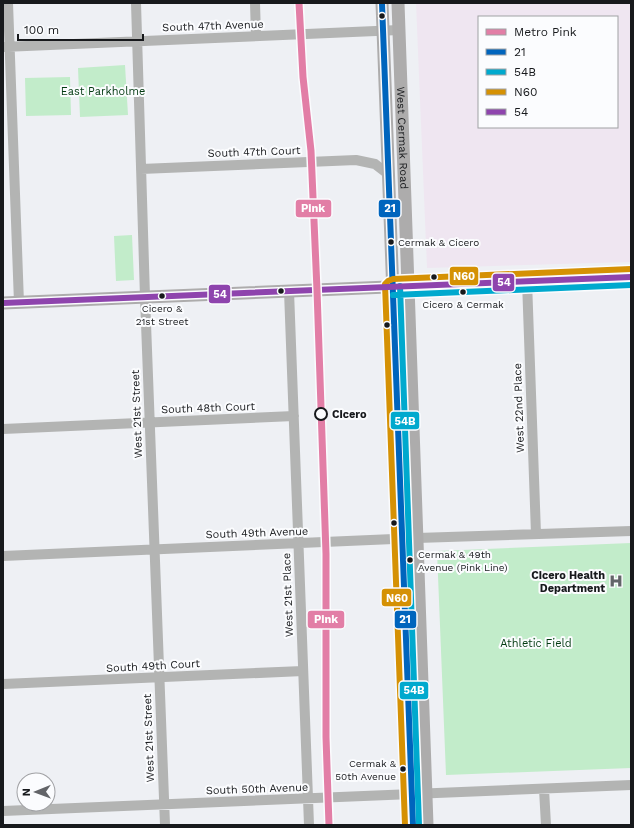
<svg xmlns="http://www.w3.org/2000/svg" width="634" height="828" font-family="'Work Sans',sans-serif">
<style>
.commercial{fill:#efe6f1;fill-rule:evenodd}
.green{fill:#c2ecca}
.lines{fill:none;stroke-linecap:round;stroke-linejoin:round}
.minor{stroke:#b3b4b3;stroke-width:10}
.major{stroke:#adacac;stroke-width:13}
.bus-1-casing{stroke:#fbfcfe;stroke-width:9}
.bus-2-casing{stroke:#fbfcfe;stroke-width:9}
.bus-3-casing{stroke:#fbfcfe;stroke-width:9}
.bus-4-casing{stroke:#fbfcfe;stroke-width:9}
.bus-1{stroke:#0065bd;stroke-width:6}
.bus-2{stroke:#00a9ce;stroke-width:6}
.bus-3{stroke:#d59104;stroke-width:6}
.bus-4{stroke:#8e44ad;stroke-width:6}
.metro-1-casing{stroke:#fbfcfe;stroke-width:10}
.metro-1{stroke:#e27ea6;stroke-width:7}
.bus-dot{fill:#17191c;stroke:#fbfcfe;stroke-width:1.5}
.stop-dot{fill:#fbfcfe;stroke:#17191c;stroke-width:2}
.labels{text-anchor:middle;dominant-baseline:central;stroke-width:4;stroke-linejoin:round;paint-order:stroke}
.bus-label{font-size:10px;fill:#17191c;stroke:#fbfcfe;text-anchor:start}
.street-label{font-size:11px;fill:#17191c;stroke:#fbfcfe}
.park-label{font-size:11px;fill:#023a11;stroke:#fbfcfe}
.stop-label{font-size:11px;font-weight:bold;fill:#17191c;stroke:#fbfcfe;text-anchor:start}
.poi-label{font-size:11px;font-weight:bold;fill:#17191c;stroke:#fbfcfe;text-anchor:end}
.line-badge{stroke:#fbfcfe;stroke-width:1.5}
.badge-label{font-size:11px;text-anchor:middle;font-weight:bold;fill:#fff}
</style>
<rect width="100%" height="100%" fill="#eef0f4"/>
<path class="commercial" d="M416,3h215v259l-204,6zM479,17h138v110h-138z"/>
<path class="green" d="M125,65l3,50 -48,2 -2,-49z
M70,77l1,38 -45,1 -1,-38z
M132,235l2,45 -18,1 -2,-45z
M631,543v225l-185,7 -9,-224z"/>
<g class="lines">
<path class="minor" d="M8,3l11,300
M136,3l9,294 20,528
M255,3l1,33
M3,47l396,-17
M141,169l215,-9 19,4 13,10
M527,281l9,253
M289,291l20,534
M3,429l291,-13
M3,556l414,-18 214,-7
M3,684l300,-13
M544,789l2,36
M3,811l628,-26"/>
<g class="major">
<path d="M382,3l31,822"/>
<path id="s1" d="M398,3l29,822"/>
<path d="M3,303l628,-26"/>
</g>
<g class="bus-1-casing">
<path id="bus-1" d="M382,3l31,822"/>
</g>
<g class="bus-2-casing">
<path id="bus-2" d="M400,286l19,539
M393,295l238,-10"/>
</g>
<g class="bus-3-casing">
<path id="bus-3" d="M405,825l-20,-541 3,-3 5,-2 238,-10"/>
</g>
<g class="bus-4-casing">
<path id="bus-4" d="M3,303l628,-26"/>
</g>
<use href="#bus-1" class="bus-1"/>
<use href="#bus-2" class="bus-2"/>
<use href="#bus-3" class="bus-3"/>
<use href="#bus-4" class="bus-4"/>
<g class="metro-1-casing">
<path id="metro-1" d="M299,3l4,74 8,74 6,139 9,264v183l3,88"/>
</g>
<use href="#metro-1" class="metro-1"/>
</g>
<defs>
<g id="hospital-bare" transform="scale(1.08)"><path d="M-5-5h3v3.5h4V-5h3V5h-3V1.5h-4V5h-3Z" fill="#626468" stroke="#fbfcfe" stroke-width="2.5" paint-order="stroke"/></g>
</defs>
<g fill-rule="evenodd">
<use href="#hospital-bare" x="616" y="581"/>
</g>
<g class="bus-dot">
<circle cx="382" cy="16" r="3.5"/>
<circle cx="391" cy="242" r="3.5"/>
<circle cx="434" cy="277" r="3.5"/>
<circle cx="281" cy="291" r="3.5"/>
<circle cx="463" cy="292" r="3.5"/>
<circle cx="162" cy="296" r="3.5"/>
<circle cx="387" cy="325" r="3.5"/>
<circle cx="394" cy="523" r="3.5"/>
<circle cx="410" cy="560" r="3.5"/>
<circle cx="403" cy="769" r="3.5"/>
</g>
<circle class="stop-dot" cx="321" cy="414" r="6"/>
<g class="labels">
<g class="bus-label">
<text x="398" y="242">Cermak &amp; Cicero</text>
<text x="463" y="304" text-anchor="middle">Cicero &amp; Cermak</text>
<text x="162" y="308" text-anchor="middle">Cicero &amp;<tspan x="162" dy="13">21st Street</tspan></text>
<text x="418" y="554">Cermak &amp; 49th<tspan x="418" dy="13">Avenue (Pink Line)</tspan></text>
<text x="396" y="763" text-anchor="end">Cermak &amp;<tspan x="396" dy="13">50th Avenue</tspan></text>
</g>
<g class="street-label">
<text transform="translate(213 26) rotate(-2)">South 47th Avenue</text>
<text stroke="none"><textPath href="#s1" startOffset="135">West Cermak Road</textPath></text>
<text transform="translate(254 152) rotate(-2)">South 47th Court</text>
<text transform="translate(208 408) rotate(-2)">South 48th Court</text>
<text transform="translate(519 408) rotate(-92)">West 22nd Place</text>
<text transform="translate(137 414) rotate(-92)">West 21st Street</text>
<text transform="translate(257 533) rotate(-2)">South 49th Avenue</text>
<text transform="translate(288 595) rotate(-92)">West 21st Place</text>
<text transform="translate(153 666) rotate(-3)">South 49th Court</text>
<text transform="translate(149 738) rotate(-92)">West 21st Street</text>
<text transform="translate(257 789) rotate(-2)">South 50th Avenue</text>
</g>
<g class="park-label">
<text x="103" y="91">East Parkholme</text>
<text x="536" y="643">Athletic Field</text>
</g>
<g class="stop-label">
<text x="332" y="414">Cicero</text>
</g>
<g class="poi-label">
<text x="605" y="575">Cicero Health<tspan x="605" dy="13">Department</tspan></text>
</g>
</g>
<g class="line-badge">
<rect x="295" y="199" width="37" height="19" rx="4" fill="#e27ea6"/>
<rect x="378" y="199" width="23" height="19" rx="4" fill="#0065bd"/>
<rect x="449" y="266" width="30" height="20" rx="4" fill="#d59104"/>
<rect x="492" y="273" width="23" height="19" rx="4" fill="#8e44ad"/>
<rect x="208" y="284" width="23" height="20" rx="4" fill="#8e44ad"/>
<rect x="390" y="411" width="30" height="19" rx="4" fill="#00a9ce"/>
<rect x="381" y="588" width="31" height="19" rx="4" fill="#d59104"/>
<rect x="307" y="610" width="38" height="19" rx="4" fill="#e27ea6"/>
<rect x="394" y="610" width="23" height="19" rx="4" fill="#0065bd"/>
<rect x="399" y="681" width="30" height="19" rx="4" fill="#00a9ce"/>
</g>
<g class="badge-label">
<text x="313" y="212">Pink</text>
<text x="390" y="212">21</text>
<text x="464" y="280">N60</text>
<text x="504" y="286">54</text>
<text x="220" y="298">54</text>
<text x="405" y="425">54B</text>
<text x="397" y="602">N60</text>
<text x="326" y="623">Pink</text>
<text x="405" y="623">21</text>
<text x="414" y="694">54B</text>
</g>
<rect width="634" height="828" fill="none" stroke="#17191c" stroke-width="8"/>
<rect x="478" y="16" width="140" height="112" fill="#fbfcfe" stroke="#a0a1a4"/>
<rect x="486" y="29" width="20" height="6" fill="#e27ea6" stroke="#a0a1a4"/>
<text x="514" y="36" font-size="12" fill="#17191c">Metro Pink</text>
<rect x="486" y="49" width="20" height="6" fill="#0065bd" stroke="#a0a1a4"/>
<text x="514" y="56" font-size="12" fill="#17191c">21</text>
<rect x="486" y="69" width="20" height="6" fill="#00a9ce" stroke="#a0a1a4"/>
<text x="514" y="76" font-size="12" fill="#17191c">54B</text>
<rect x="486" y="89" width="20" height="6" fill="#d59104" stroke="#a0a1a4"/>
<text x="514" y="96" font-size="12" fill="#17191c">N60</text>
<rect x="486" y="109" width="20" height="6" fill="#8e44ad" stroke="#a0a1a4"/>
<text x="514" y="116" font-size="12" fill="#17191c">54</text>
<g transform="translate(36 792) rotate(269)"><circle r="19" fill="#fbfcfe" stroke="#a0a1a4"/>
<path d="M0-3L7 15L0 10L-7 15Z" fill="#626468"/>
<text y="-6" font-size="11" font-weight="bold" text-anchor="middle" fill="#17191c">N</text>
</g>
<path d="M18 34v6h125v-6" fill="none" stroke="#17191c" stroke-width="2"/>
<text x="24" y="34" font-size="12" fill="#17191c" stroke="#fbfcfe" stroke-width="3" paint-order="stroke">100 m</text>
</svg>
